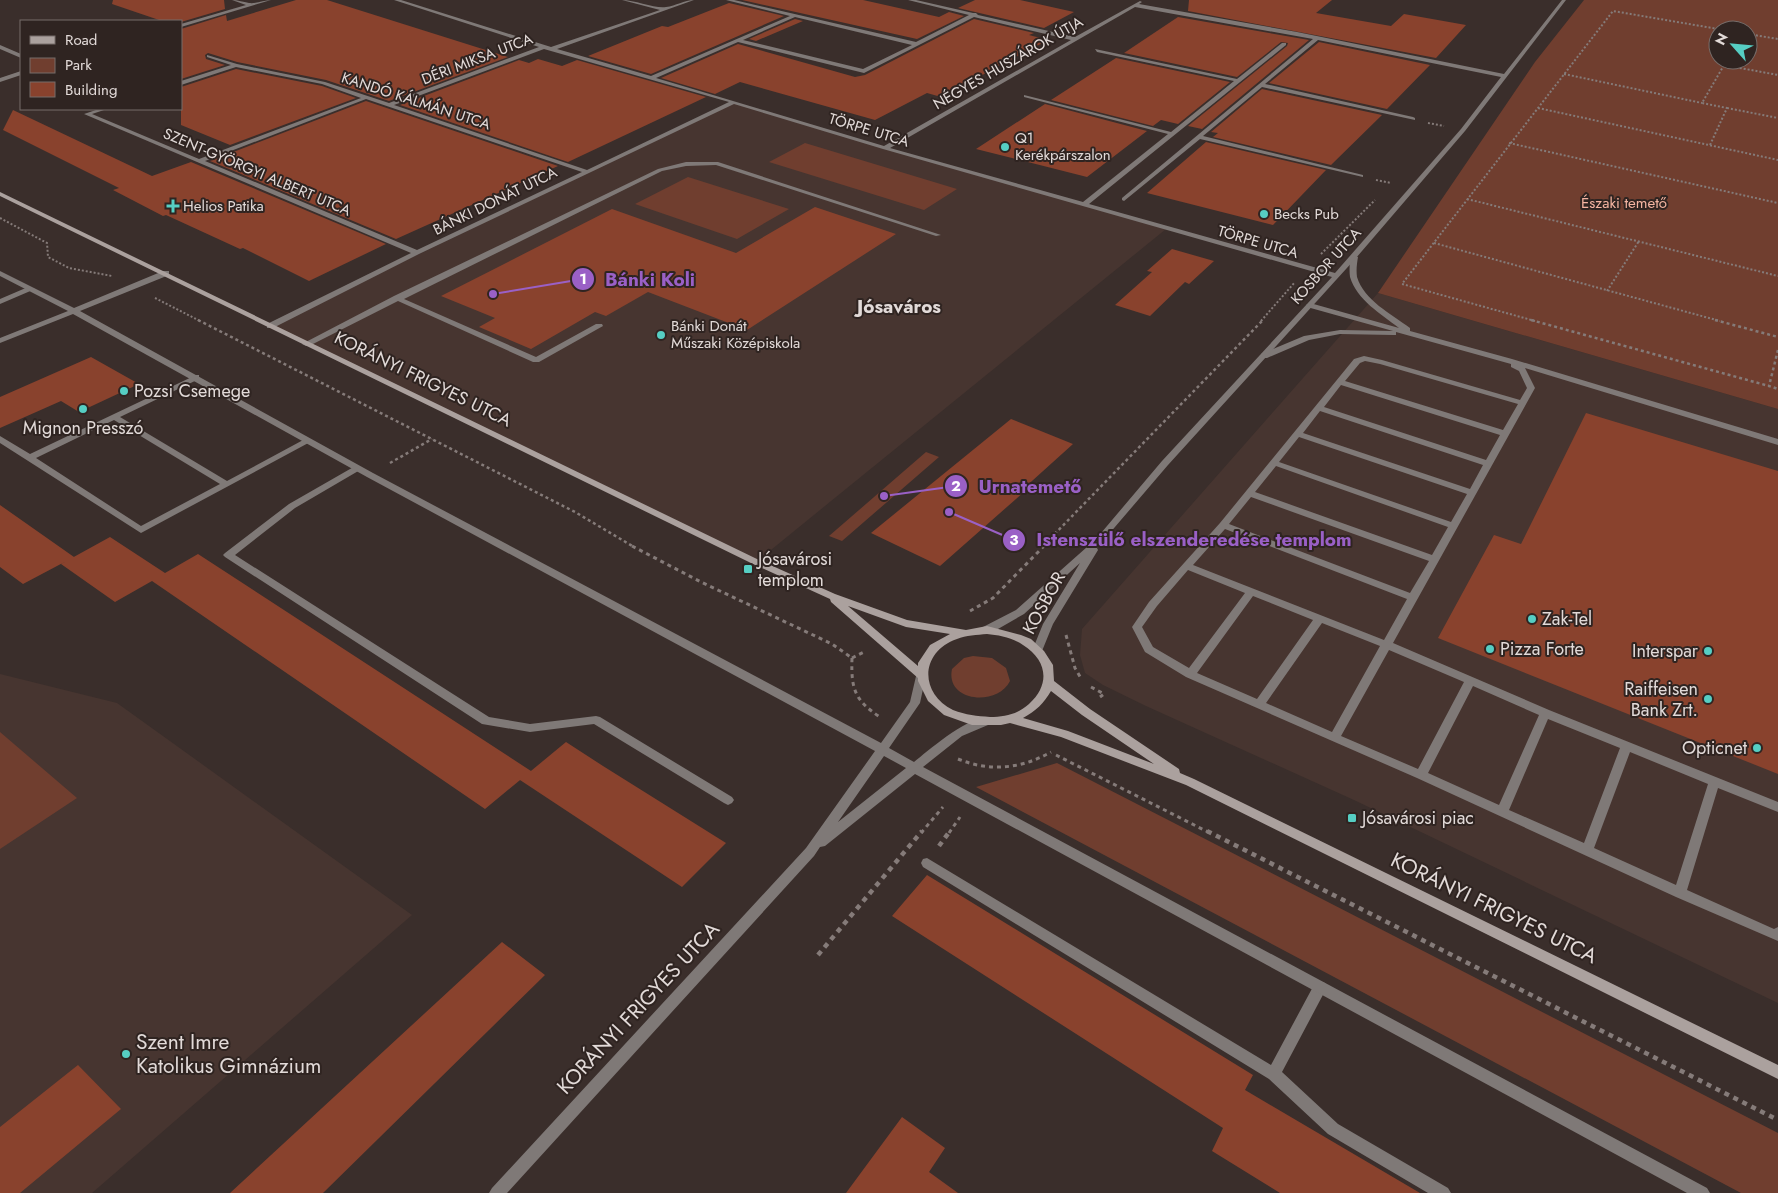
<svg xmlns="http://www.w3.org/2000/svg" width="1778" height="1193" font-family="Jost,sans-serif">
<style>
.built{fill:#473530}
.green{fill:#703e2f;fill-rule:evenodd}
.building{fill:#89422d}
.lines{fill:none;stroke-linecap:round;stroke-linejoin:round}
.path-far3{stroke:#857b79;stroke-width:2;stroke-dasharray:2 2;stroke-linecap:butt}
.path-far2{stroke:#857b79;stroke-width:2.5;stroke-dasharray:3 3;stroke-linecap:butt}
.path-far1{stroke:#857b79;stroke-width:3;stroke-dasharray:4 4;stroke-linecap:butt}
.path{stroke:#857b79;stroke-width:4.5;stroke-dasharray:5 5;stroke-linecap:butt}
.lane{fill:#7f7977;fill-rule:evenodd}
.street{fill:#7f7977;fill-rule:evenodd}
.secondary{fill:#aba19e;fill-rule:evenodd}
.poi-dot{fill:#56cec3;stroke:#2f2421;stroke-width:2}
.labels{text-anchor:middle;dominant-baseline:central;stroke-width:4;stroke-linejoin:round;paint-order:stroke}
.far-street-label{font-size:15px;fill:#e2dad8;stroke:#2f2421}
.far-poi-label{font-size:15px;fill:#e2dad8;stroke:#2f2421;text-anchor:start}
.far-park-label{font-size:15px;fill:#f4b4a1;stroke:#2f2421}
.street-label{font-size:18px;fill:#e2dad8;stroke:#2f2421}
.poi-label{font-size:18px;fill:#e2dad8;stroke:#2f2421;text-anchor:start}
.far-district-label{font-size:19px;font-weight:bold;fill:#e2dad8;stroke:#2f2421}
.near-street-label{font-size:21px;fill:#e2dad8;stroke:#2f2421}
.near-poi-label{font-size:21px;fill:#e2dad8;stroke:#2f2421;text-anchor:start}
.leader{fill:none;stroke:#9a60c6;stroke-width:2}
.callout-dot{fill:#9a60c6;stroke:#2f2421;stroke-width:2}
.mark-label{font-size:15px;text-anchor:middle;font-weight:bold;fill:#fff}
.callout-label{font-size:19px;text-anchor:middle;font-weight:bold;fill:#9a60c6;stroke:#2f2421;stroke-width:4;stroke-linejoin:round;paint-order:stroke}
</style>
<rect width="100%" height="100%" fill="#3a2e2b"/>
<path class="built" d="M734,102l151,46 281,81 -410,333 -486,-236z
M1378,293l400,116v594l-424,-203 -208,-94 -43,-21 -18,-12 -5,-18 2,-26z
M0,674l117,29 295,212 -320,278h-92z"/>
<path class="green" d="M1584,0h194v409l-400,-116 157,-231zM1718,30h30v30h-30z
M805,143l152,46 -33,21 -155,-48z
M688,177l101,32 -52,30 -102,-35z
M926,452l13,5 -97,84 -13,-5z
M973,656l19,2 14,10 4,13c-13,26 -65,21 -58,-12l12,-11z
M0,732l77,66 -77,51z
M1057,763l721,370v60h-37l-765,-406z"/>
<path class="building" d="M113,0h111l1,9 -44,13 -19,-1 -50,-17z
M296,0h31l181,57 -119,44 -63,-21 -89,-18 -29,-9 -3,2 1,4 19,6 -44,14v-50l45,-14 1,6z
M742,0h121l76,17 10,-5 15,4 -47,23z
M975,0h45l54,12 -30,16 -86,-20z
M1189,0h143l-16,13 75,13 13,-12 62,11 -30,33 -248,-47z
M729,3l55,13 -133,58 -63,-18 74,-30 6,1z
M1178,17l131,23 -107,89 -14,-3 99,-80 1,-3 -7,-1 -44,35 -113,-24z
M795,19l8,2 -47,20 -7,-2z
M974,19l60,14 -5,2 19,5 -107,57 -14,-4 -52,27 -135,-38 -25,12 -54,-16 77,-34 117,33 10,-2z
M1319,42l111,23 -43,44 -118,-26z
M1116,58l114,24 -52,42 -17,-4 -8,6 -102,-26z
M538,59l24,7 15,-6 129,37 -138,65 -168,-57 119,-45 10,3z
M236,69l86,17 34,12 -126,47 -49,-20v-38z
M1262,89l120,26 -51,50 -118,-28 5,-4 -7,-1z
M366,101l192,65 -162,73 -186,-78z
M1045,104l102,27 -60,46 -111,-28z
M13,110l139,66 39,-14 195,82 -77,37 -66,-33 -3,1 -74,-34 -3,1 -50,-26 6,-2 -116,-58z
M1206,142l120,28 -53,55 -126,-32z
M815,207l81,27 -149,96 -99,-38 -42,24 -11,-4 -64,37 -52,-22 16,-9 -54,-22 171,-87 124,44z
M1172,249l42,12 -25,23 -4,-2 -35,34 -35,-11 37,-33 -5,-1z
M91,357l48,27 -60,28 -18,-11 -61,27v-31z
M1586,413l192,58v303l-340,-136 56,-103 27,9z
M1011,419l62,25 -51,46 3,1 -85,75 -69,-33z
M0,505l74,52 -51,27 -23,-17z
M110,537l55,36 33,-19 333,217 -46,38 -333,-228 -37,21 -54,-38z
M566,742l37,24 123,77 -44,44 -162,-107z
M927,875l326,200 -8,15 175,103h-140l-68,-42 11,-23 -331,-212z
M502,942l43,33 -222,218h-93z
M78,1065l43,44 -101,84h-20v-66z
M902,1117l43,31 -16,24 29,21h-112z"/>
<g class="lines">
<path class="path-far3" d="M1748,34l30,5
M1724,65l54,10
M1564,74l138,29
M1538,108l240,52
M1727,108l51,10
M1428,123l16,3
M1509,143l269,60
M1710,145l17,-37 -25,-5 25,-43
M1376,180l15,3
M1467,199l311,77
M0,218l47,25 1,14 21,11 43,8
M1434,243l286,78
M1321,254l54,-54
M1607,291l32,-50
M155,298l45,23
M1261,321l34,-39
M1535,321l-133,-37 211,-273 111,19"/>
<path class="path-far2" d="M198,320l377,192 59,35
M1531,320l238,66
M1715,320l63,17
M1778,350l-9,36 9,3
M390,463l42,-24
M1042,547l221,-227"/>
<path class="path-far1" d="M632,546l69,36 131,62 20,14
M970,611l23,-13 51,-52
M1066,635l9,33 7,12
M852,658l12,-6
M852,658c-1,30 2,42 28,59
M1091,687l13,7 -4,3
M1056,755l154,78
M958,759c32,13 63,10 93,-7
M921,833l22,-26
M949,833l11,-16"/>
<path class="path" d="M1207,831l571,289
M939,846l11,-15
M818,955l104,-124"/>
<path class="lane" d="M686,162h32l223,73 -5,1 -220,-71 -30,1 -24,5 -258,128 132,58 60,-33h6l1,2 -64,36h-6l-135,-61 -89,45h-3l-4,-2 92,-48 264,-127z
M1354,255l4,2c-1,6 -2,13 -1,20 7,23 34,37 53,51v3l102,28 266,80v6l-253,-77 10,20 -142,255 156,67 229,92v10l-60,-24 -31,102 87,39 4,-2v14l-102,-44 -259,-119 -231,-101 -41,-25 -13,-25 17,-25 71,-79 134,-164 10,-3 18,4 138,40 7,-12 -8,-17 -8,-4v-3l-115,-32v3h-3l-53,-1 -31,6 -42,18h-6v-4l43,-18 36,-6 53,1 -86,-24 -1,-2 4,-2 89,25c-18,-14 -42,-28 -49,-51 -1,-7 0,-14 0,-20zM1365,361l15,3 138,40 -15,26 -158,-49 15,-18zM1341,385l159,50 -14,25 -162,-53zM1320,411l163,54 -13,24 -167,-56zM1299,437l168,57 -16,28 -172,-60zM1276,466l172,61 -16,28 -177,-63zM1251,497l178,64 -19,32 -181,-69zM1225,529l182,70 -23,41 -191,-75zM1188,570l57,23 -56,75 -36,-21 -11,-20 15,-21zM1253,596l60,24 -56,79 -60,-26zM1322,623l58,23 -48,86 -66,-29zM1389,650l75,32 -46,87 -77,-33zM1473,686l66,29 -40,90 -71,-32zM1548,719l72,29 -36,95 -75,-33zM1630,752l78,32 -32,101 -82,-37z
M28,287l7,2 -35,15v-5z
M196,375h3v4l-79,38 107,64 78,-42h6l1,2 -171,92 -141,-90v-7l30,18zM114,420l106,64 -79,42 -105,-68z
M357,465l4,3 -1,2 -65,38 -60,47 254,162 41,7 66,-8 4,1 132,80 2,3 -2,3 -4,2 -4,-2 -130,-79 -64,8 -48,-8 -257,-167 -2,-2 2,-2 64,-49z
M927,858l344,207 44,-82 5,-2 5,2 2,4 -2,4 -43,81 56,52 110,64 3,5h-23l-100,-59 -59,-55 -346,-212 -2,-4 2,-4z"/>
<path class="street" d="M232,0c6,0 11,2 17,3 7,1 15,-3 22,-3l-90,27v-3l65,-19z
M394,0h7l150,47 109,-37 -38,-10c13,0 34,9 44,7 10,-1 18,-7 28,-7l-137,49 94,27 139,-60 -64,-16h8l182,42 53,-27 -61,-15h8l57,13h3l2,2 97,22 65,-36 2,1 -3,2 158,28 207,42 58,-74h4l-101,131 -109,127 -188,207 -71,83 1,2 -45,74 -11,27 -5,4 -5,-4 11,-27 37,-61 -56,51 -33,19 -4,1 -5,-4 1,-3 33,-17 80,-71 66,-78 170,-184 -449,-128 -149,-45 -315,150 -146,74h-6v-4l144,-71 -327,-139 15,-5h8l-15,5 107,45 162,-61 -39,-14 -86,-17 -55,18v-4l50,-16 -24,-8v-2l30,9 88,18 64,21 150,-56zM1135,7l178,32 -191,159v2l2,1 76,-62 163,38v-2l-160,-39 59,-49 153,33v-2l-2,-1 -148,-33 53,-44 183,37 -40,52 -126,144 -246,-69 197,-159v-2h-4l-45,36 -142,-30 2,3 137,29 -63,51 -147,-37v2l144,37 -85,68 -193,-54zM795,17l117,28 -49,24 -120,-29zM974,17l97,23 -187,106 -228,-68 82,-36 126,31zM544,49l185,53 -142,68 -193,-65zM366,99l216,73 -165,78 -212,-89z
M0,45l21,9v4l-21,-9z
M21,71v4l-21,7v-4z
M0,271l74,37 89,-37h6v4l-89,36 293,162 508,270 29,-41 7,-30h8l1,3 -6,28 -31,45 25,14c14,-11 56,-48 74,-43l2,3 -2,3 -26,11 -39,31 784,421 3,5h-23l-772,-419 -90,72 -5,1 -6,9 -307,337h-18l3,-5 314,-340 69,-97 -508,-274 -294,-163 -73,29v-5l68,-27 -68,-35zM884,756l22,12 -68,54z"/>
<path class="secondary" d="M0,192l759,368 76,34 72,26 59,10 21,-4 34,9 10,4 13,12 9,14 1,16 36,28 89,60 1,4 14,6 584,286v14l-592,-294 -125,-48 -51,-14 -9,2h-29l-28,-10 -16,-14 -10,-20v-3l-87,-76 -1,-3 -77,-35 -753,-368zM848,606l58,21 44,7 -20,11 -12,18v3zM987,634c12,1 26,4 36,11 24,15 28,39 6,59 -11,10 -24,13 -39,13 -13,-1 -24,-2 -37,-7 -34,-17 -33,-58 4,-71 9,-4 20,-4 30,-5zM1051,691l31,24 72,49 -86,-33 -45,-13c13,-7 21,-15 28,-27z"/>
</g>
<g class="poi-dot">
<circle cx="1005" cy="147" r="5"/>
<path d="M170.5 198.5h5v5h5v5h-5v5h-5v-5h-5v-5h5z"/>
<circle cx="1264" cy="214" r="5"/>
<circle cx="661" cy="335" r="5"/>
<circle cx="124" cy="391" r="5"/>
<circle cx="83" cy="409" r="5"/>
<rect x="743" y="564" width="10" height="10" rx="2.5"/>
<circle cx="1532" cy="619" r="5"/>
<circle cx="1490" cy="649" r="5"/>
<circle cx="1708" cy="651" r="5"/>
<circle cx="1708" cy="699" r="5"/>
<circle cx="1757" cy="748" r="5"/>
<rect x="1347" y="813" width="10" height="10" rx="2.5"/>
<circle cx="126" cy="1054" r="5"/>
</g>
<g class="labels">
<g class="far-street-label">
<text transform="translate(477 59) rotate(-21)">DÉRI MIKSA UTCA</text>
<text transform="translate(1008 63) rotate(-30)">NÉGYES HUSZÁROK ÚTJA</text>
<text transform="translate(416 101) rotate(18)">KANDÓ KÁLMÁN UTCA</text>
<text transform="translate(869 130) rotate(17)">TÖRPE UTCA</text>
<text transform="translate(257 172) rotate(23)">SZENT-GYÖRGYI ALBERT UTCA</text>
<text transform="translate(495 201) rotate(-26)">BÁNKI DONÁT UTCA</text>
<text transform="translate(1258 242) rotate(16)">TÖRPE UTCA</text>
<text transform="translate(1326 266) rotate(-48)">KOSBOR UTCA</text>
</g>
<g class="far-poi-label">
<text x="1015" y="138">Q1<tspan x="1015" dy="17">Kerékpárszalon</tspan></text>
<text x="183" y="206">Helios Patika</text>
<text x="1274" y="214">Becks Pub</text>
<text x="671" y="326">Bánki Donát<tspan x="671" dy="17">Műszaki Középiskola</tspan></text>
</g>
<g class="far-park-label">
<text x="1624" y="203">Északi temető</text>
</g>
<g class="street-label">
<text transform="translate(423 379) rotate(26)">KORÁNYI FRIGYES UTCA</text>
<text transform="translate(1044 603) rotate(-61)">KOSBOR</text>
</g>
<g class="poi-label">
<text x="134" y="391">Pozsi Csemege</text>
<text x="83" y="428" text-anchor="middle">Mignon Presszó</text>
<text x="758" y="559">Jósavárosi<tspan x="758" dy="21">templom</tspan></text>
<text x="1542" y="619">Zak-Tel</text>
<text x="1500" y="649">Pizza Forte</text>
<text x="1698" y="651" text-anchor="end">Interspar</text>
<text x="1698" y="689" text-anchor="end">Raiffeisen<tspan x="1698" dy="21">Bank Zrt.</tspan></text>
<text x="1747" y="748" text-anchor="end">Opticnet</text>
<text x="1362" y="818">Jósavárosi piac</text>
</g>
<g class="far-district-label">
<text x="899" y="306">Jósaváros</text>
</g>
<g class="near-street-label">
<text transform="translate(1494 908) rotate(26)">KORÁNYI FRIGYES UTCA</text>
<text transform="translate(638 1008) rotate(-47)">KORÁNYI FRIGYES UTCA</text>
</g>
<g class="near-poi-label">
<text x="136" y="1042">Szent Imre<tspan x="136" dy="24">Katolikus Gimnázium</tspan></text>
</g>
</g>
<path class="leader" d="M493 294L583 279M884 496L956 486M949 512L1014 540"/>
<g class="callout-dot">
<circle cx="493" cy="294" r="5"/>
<circle cx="884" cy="496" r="5"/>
<circle cx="949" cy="512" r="5"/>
<circle cx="583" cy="279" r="12"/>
<circle cx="956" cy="486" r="12"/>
<circle cx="1014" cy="540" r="12"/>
</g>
<g class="mark-label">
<text x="583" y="284">1</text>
<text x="956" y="491">2</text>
<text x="1014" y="545">3</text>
</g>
<g class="callout-label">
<text x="650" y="286">Bánki Koli</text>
<text x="1030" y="493">Urnatemető</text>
<text x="1194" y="546">Istenszülő elszenderedése templom</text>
</g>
<rect x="20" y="20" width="162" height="90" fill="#2f2421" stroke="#776d6a"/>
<rect x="30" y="36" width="25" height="8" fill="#aba19e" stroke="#776d6a"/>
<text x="65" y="45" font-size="15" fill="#e2dad8">Road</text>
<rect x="30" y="58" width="25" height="15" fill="#703e2f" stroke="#776d6a"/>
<text x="65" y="70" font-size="15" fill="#e2dad8">Park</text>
<rect x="30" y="82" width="25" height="15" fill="#89422d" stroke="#776d6a"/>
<text x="65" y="95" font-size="15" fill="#e2dad8">Building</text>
<g transform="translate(1733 45) rotate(297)"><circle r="24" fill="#2f2421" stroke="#776d6a"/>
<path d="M0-4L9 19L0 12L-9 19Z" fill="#56cec3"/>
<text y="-8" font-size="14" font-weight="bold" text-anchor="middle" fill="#e2dad8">N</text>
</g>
</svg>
